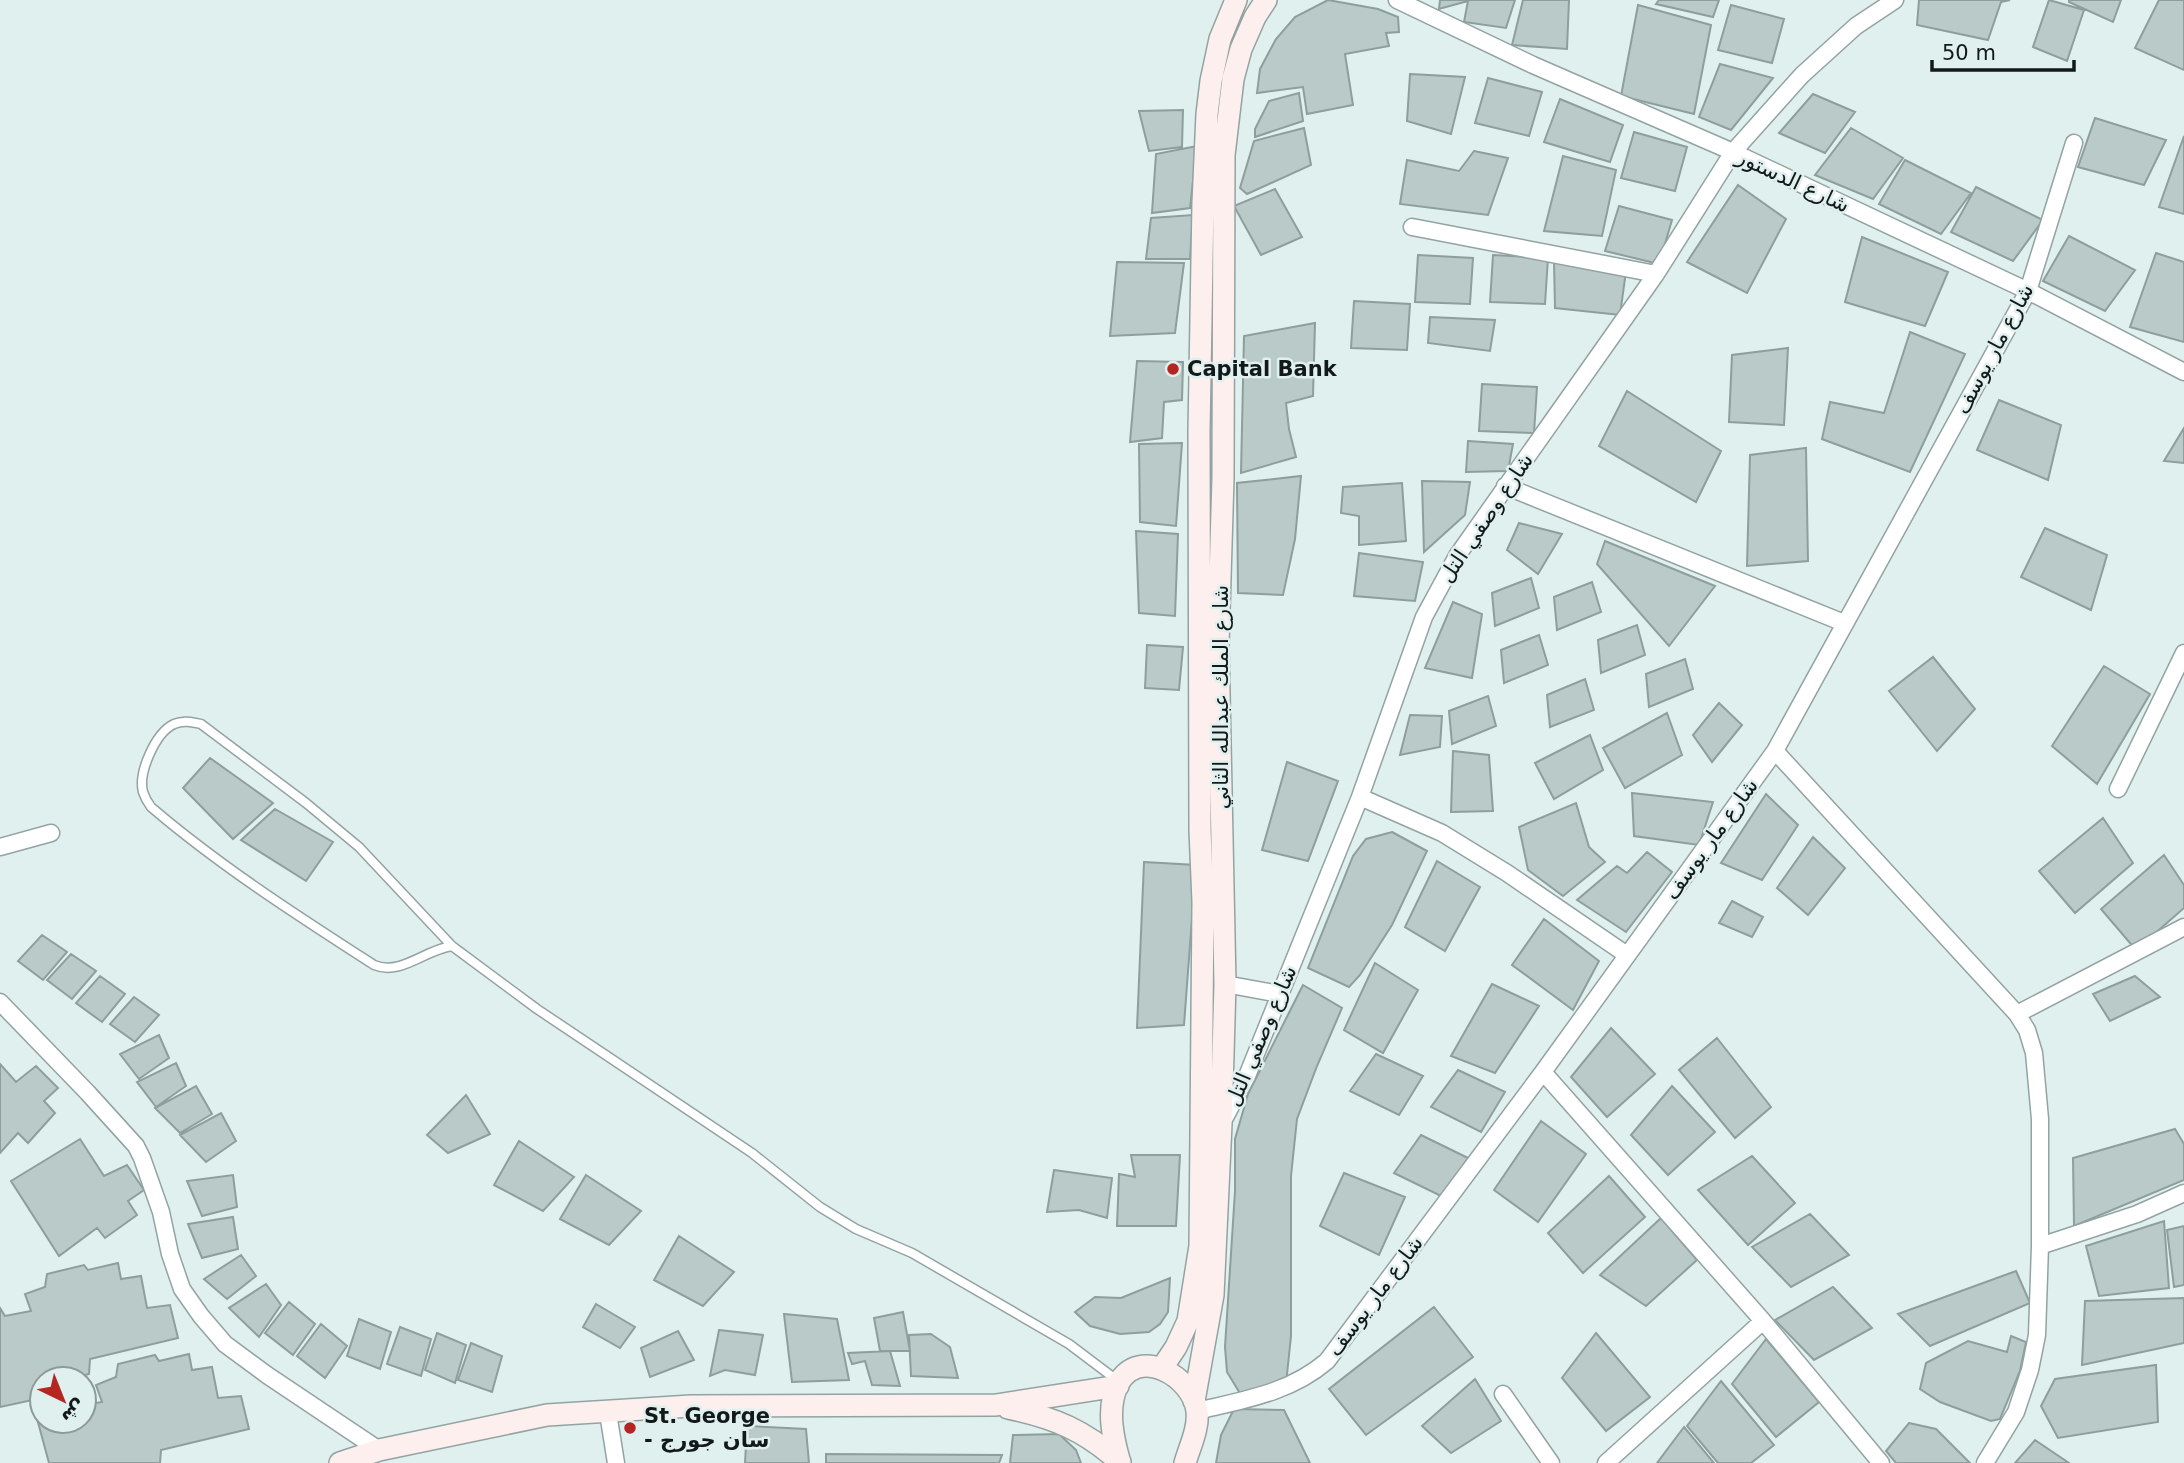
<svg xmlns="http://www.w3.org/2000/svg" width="2184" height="1463" font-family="'DejaVu Sans','Noto Sans Arabic',sans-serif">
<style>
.building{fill:#bacac8;stroke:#8e9e9c;stroke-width:2}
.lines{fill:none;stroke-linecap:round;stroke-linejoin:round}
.lane-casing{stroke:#93a3a2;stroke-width:11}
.street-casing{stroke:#93a3a2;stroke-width:19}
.secondary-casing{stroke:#93a3a2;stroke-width:24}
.lane{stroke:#fff;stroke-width:8}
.street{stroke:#fff;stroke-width:16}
.secondary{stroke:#fcefed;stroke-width:21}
.poi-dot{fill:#b52521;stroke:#dff0ee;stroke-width:2.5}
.labels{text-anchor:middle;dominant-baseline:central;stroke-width:5;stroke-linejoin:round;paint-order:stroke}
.street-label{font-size:21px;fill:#131919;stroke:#dff0ee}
.poi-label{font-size:21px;font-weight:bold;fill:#131919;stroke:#dff0ee;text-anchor:start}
</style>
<rect width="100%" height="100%" fill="#dff0ee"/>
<path class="building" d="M1328,0l50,9 20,8 1,15 -13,1 3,13 -44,8 8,51 -46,9 -4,-27 -46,6 3,-24 16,-30 19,-22z
M1440,0h75l-9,28 -42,-6 4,-21 -29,8z
M1523,0h46l-2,49 -55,-4z
M1659,0h60l-6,17 -57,-13z
M1919,0h91l-9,2 -13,38 -71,-15z
M2049,0l35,10 -17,51 -34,-14z
M2069,0h52l-8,22 -44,-20z
M2159,0h25v70l-49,-22z
M1638,5l73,20 -17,89 -73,-18z
M1731,5l53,14 -12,44 -54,-13z
M1720,64l53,14 -42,52 -32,-13z
M1410,74l55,3 -14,57 -44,-13z
M1488,78l54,14 -13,44 -54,-13z
M1299,93l4,28 -48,16v-8l14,-28z
M1813,94l42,18 -30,41 -46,-20z
M1560,99l63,26 -13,37 -66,-20z
M1183,110l-1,37 -33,4 -10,-40z
M2095,118l71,22 -22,45 -66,-18z
M1304,128l7,37 -64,29 -7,-6 14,-47z
M1851,128l52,30 -30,41 -58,-24z
M1634,132l53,15 -12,44 -54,-13z
M2184,136v78l-25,-7z
M1197,146l-7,62 -38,5 4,-59z
M1474,151l34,7 -20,57 -88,-11 7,-44 52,11z
M1563,156l53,14 -14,66 -58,-5z
M1905,160l66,33 -30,41 -62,-30z
M1738,185l48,34 -39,74 -60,-31z
M1976,187l67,33 -30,41 -62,-29z
M1275,189l27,48 -41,18 -27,-49z
M1619,206l53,14 -13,44 -54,-13z
M1193,215l-3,44h-44l5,-41z
M2069,236l66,34 -30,41 -62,-30z
M1862,237l86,35 -23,54 -80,-24z
M2156,253l28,9v80l-54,-15z
M1418,255l55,3 -3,46 -55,-2z
M1493,255l55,3 -3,46 -55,-2z
M1554,261l72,10 -6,44 -65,-7z
M1117,262l67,1 -9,70 -65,3z
M1354,301l56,3 -3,46 -56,-2z
M1430,317l65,3 -5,31 -62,-8z
M1315,323l-2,73 -27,7 3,26 7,28 -55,16 3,-137z
M1910,332l55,22 -55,118 -88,-33 8,-37 54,11z
M1788,348l-4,77 -55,-3 3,-67z
M1137,361l46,1 -1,38 -18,2 -2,36 -32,4z
M1482,384l55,3 -3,46 -55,-2z
M1627,391l94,60 -25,51 -97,-56z
M1999,400l62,25 -13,55 -71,-30z
M2184,428v35l-20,-2z
M1468,441l45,3 -5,27 -42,1z
M1182,443l-6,83 -36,-4 -1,-78z
M1806,448l2,113 -61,5 3,-111z
M1301,476l-6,63 -12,56 -45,-2 -1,-110z
M1422,481l48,1 -5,33 -41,37z
M1402,483l4,58 -47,4v-29l-18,-3 2,-26z
M1519,523l43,11 -24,40 -31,-24z
M2045,528l62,27 -16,55 -70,-33z
M1136,531l42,3 -3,82 -36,-3z
M1605,541l110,45 -46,60 -72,-82z
M1359,553l64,9 -8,39 -61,-5z
M1531,578l8,30 -44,18 -3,-33z
M1592,582l9,30 -44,18 -3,-33z
M1453,602l29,12 -10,64 -47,-10z
M1637,625l8,30 -44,18 -3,-33z
M1539,635l9,30 -44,18 -3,-33z
M1147,645l36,2 -4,43 -34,-2z
M1933,657l42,52 -38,42 -48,-60z
M1685,659l8,30 -44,18 -3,-33z
M2104,666l46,28 -53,90 -45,-38z
M1585,679l9,31 -44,17 -3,-32z
M1488,696l8,30 -44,18 -3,-33z
M1719,703l23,22 -30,37 -19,-27z
M1667,713l15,42 -57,33 -22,-40z
M1410,715l32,1 -2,31 -40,8z
M1590,735l13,35 -49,29 -19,-36z
M1453,751l36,4 4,56 -42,1z
M210,758l63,45 -40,36 -50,-51z
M1287,762l51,19 -30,80 -46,-11z
M1632,793l81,9 -14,43 -65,-9z
M1766,794l32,31 -36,55 -41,-17z
M1576,803l13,44 16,15 -42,34 -35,-26 -9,-43z
M275,809l58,33 -27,39 -65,-41z
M2103,818l30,45 -58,50 -36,-42z
M1392,832l35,19 -35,74 -32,50 -11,12 -41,-19 45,-112 13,-17z
M1813,837l32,31 -37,47 -31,-27z
M1647,852l25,20 -46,60 -49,-32 40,-34 10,7z
M2164,855l20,30v23l-48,42 -35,-41z
M1437,861l43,26 -35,64 -40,-24z
M1144,862l52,3 -12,160 -47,3z
M1732,901l31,16 -11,20 -33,-14z
M1544,919l55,42 -26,49 -61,-45z
M42,935l25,17 -24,28 -25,-19z
M71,954l25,17 -24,28 -25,-19z
M1375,963l43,27 -35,63 -39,-23z
M100,976l25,18 -23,28 -26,-19z
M2135,976l25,21 -50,24 -17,-27z
M1492,984l47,22 -44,67 -44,-17z
M1303,985l39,23 -25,58 -20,53 -6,57v160l-5,48 -45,11 -14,-23 -2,-25 10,-156v-52l13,-45z
M134,997l25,18 -24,27 -25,-18z
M1611,1028l44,46 -48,43 -36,-40z
M159,1035l10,23 -30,21 -19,-25z
M1717,1038l54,69 -36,31 -56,-68z
M1376,1054l47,22 -24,39 -49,-24z
M176,1063l10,23 -30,21 -19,-25z
M0,1064l16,18 20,-16 22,22 -14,13 11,12 -27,30 -10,-10 -18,20z
M1458,1070l47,22 -24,40 -50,-25z
M196,1086l16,28 -32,19 -25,-25z
M1672,1086l43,46 -47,43 -37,-40z
M466,1095l24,39 -42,19 -21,-18z
M221,1113l15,28 -30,21 -26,-27z
M1541,1121l45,33 -48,68 -44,-32z
M2175,1129l9,15v36l-110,46 -1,-68z
M1421,1135l47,23 -25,39 -49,-24z
M80,1139l24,37 23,-11 17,25 -16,11 9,14 -32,23 -8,-10 -38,28 -48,-75z
M519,1141l55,36 -31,34 -49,-26z
M1131,1155h49l-4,71h-59l2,-52 16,3z
M1752,1156l43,47 -47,42 -50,-55z
M1054,1170l58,8 -5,40 -28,-8 -32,2z
M1344,1173l61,24 -26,58 -59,-29z
M233,1175l4,32 -35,9 -15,-35z
M586,1175l55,36 -32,34 -49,-26z
M1609,1176l36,41 -62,56 -35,-40z
M1810,1214l39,41 -58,32 -39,-40z
M233,1217l5,32 -36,9 -14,-34z
M1661,1218l36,42 -51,46 -46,-31z
M2164,1221l5,67 -70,8 -13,-50z
M2184,1226v59l-10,2 -7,-57z
M679,1236l55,36 -31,34 -49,-26z
M241,1255l15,21 -29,23 -23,-20z
M118,1263l3,16 20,-3 6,32 23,-3 8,33 -88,21 -1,15 -18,5h-29v19l-42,9v-99l5,8 26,-5 -6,-17 20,-7 2,-13 37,-9 4,5z
M2016,1271l14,32 -100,43 -32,-32z
M1170,1278l-2,34 -8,12 -11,8 -29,2 -30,-8 -15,-14 20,-15 26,1z
M266,1284l15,21 -22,32 -30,-29z
M1833,1287l39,41 -58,32 -39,-40z
M2184,1298v45l-102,22 3,-64z
M289,1302l26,22 -22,31 -28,-22z
M596,1304l39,23 -15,21 -37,-21z
M1434,1307l39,50 -107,78 -37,-46z
M903,1312l7,39h-30l-6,-33z
M784,1314l53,5 12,61 -57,2z
M359,1319l32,13 -11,37 -33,-13z
M321,1324l26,22 -22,32 -28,-22z
M400,1327l31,12 -10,37 -34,-12z
M719,1330l44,5 -8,40 -30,-5 -15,6z
M678,1331l16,29 -44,17 -9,-29z
M437,1333l29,12 -11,38 -30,-13z
M1596,1333l54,64 -44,34 -44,-53z
M931,1334l19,13 8,31 -47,-2 -2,-41z
M2011,1336l15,6 -6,29 -20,48 -9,2 -51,-19 -20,-13 6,-26 42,-22 39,11z
M1766,1339l53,63 -43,35 -44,-53z
M471,1343l31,13 -10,36 -34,-12z
M890,1351l10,35 -28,-1 -7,-24 -13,3 -4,-11z
M189,1354l3,16 20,-3 6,31 23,-2 8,33 -88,21 -1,13h-111l-17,-63 10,-2v23h42v-16l18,-3 -6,-17 20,-8 2,-13 37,-9 4,6z
M2156,1365l2,57 -100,16 -17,-32 14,-27z
M1475,1379l26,42 -50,32 -29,-27z
M1721,1381l53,64 -23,18h-33l-31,-37z
M1234,1409l50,1 26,53h-94l5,-28z
M1909,1423l27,6 34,34h-74l-10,-12z
M747,1426l59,3 3,34h-64z
M1684,1427l30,36h-57z
M1059,1434l17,16 5,13h-71l3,-28z
M2035,1440l34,23h-54z
M826,1454l176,1 -3,8h-173z"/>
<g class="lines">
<g class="lane-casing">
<path id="lane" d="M452,946c-28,4 -51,30 -78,19 -76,-49 -154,-99 -223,-158 -3,-4 -6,-9 -8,-15 -5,-19 12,-59 31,-68 9,-4 18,-2 27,0l105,79 53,44 93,99 85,63 215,144 68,54 36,22 56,24 157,91 49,37"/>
</g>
<g class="street-casing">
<path id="street" d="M1397,0l136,65 200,87 295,139 156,81
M1412,227l244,47
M1505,486l339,137
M1775,751l242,263 10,16 7,23 6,66v127l-3,89 -7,35 -14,42 -31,51
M2118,789l66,-136
M1360,797l82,36 65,40 120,82
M0,847l51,-14
M1225,984l54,10
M0,1002l88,91 48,53 6,12 19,54 9,42 12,35 19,27 24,28 42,31 112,75
M2017,1014l167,-87
M1543,1072l220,249 118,142
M1222,1123l25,-47 113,-279 64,-180 33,-61 199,-282 77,-122 69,-77 54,-49 39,-26
M2040,1246l97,-32 47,-21
M1503,1394l48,69
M1197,1411c46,-11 93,-18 130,-50l216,-289 232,-321 253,-460 46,-148
M608,1413l8,50
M1606,1463l157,-142"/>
</g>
<g class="secondary-casing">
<path id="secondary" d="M1162,1368l14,-21 12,-26 12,-75 3,-344 -3,-72 -1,-399 4,-228 4,-89 4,-33 9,-42 16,-39
M1194,1401l19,-106 8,-171 4,-140 -7,-339 5,-167 1,-323 9,-76 8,-30 14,-32 11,-17
M1008,1408c47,10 76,22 112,54
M340,1463l39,-13 168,-35 144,-9 305,-1 122,-19
M1120,1463c-7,-24 -14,-55 -2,-79 21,-39 75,-7 79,27 2,17 -7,35 -12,52"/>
</g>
<use href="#lane" class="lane"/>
<use href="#street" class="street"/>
<use href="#secondary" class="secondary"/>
</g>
<g class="poi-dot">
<circle cx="1173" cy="369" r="7"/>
<circle cx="630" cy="1428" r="7"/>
</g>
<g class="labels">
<g class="street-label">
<text transform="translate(1793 181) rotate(25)">شارع الدستور</text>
<text transform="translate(1994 349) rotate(-62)">شارع مار يوسف</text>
<text transform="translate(1486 518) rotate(-56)">شارع وصفي التل</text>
<text transform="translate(1221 697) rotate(-90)">شارع الملك عبدالله الثاني</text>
<text transform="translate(1711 839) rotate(-54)">شارع مار يوسف</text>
<text transform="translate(1261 1036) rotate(-67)">شارع وصفي التل</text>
<text transform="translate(1375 1296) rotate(-53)">شارع مار يوسف</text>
</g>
<g class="poi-label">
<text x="1187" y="369">Capital Bank</text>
<text x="644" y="1416">St. George<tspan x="644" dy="24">- سان جورج</tspan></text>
</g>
</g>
<g transform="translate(63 1400) rotate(137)"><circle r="33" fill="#dff0ee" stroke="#8d9a99" stroke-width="2"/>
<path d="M0-5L12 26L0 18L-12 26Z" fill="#b52521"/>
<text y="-10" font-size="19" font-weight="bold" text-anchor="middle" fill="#131919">ش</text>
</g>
<path d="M1932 60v10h142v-10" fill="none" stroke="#131919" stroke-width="3.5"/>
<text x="1942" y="60" font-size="21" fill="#131919" stroke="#dff0ee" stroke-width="5" paint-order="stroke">50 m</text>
</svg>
